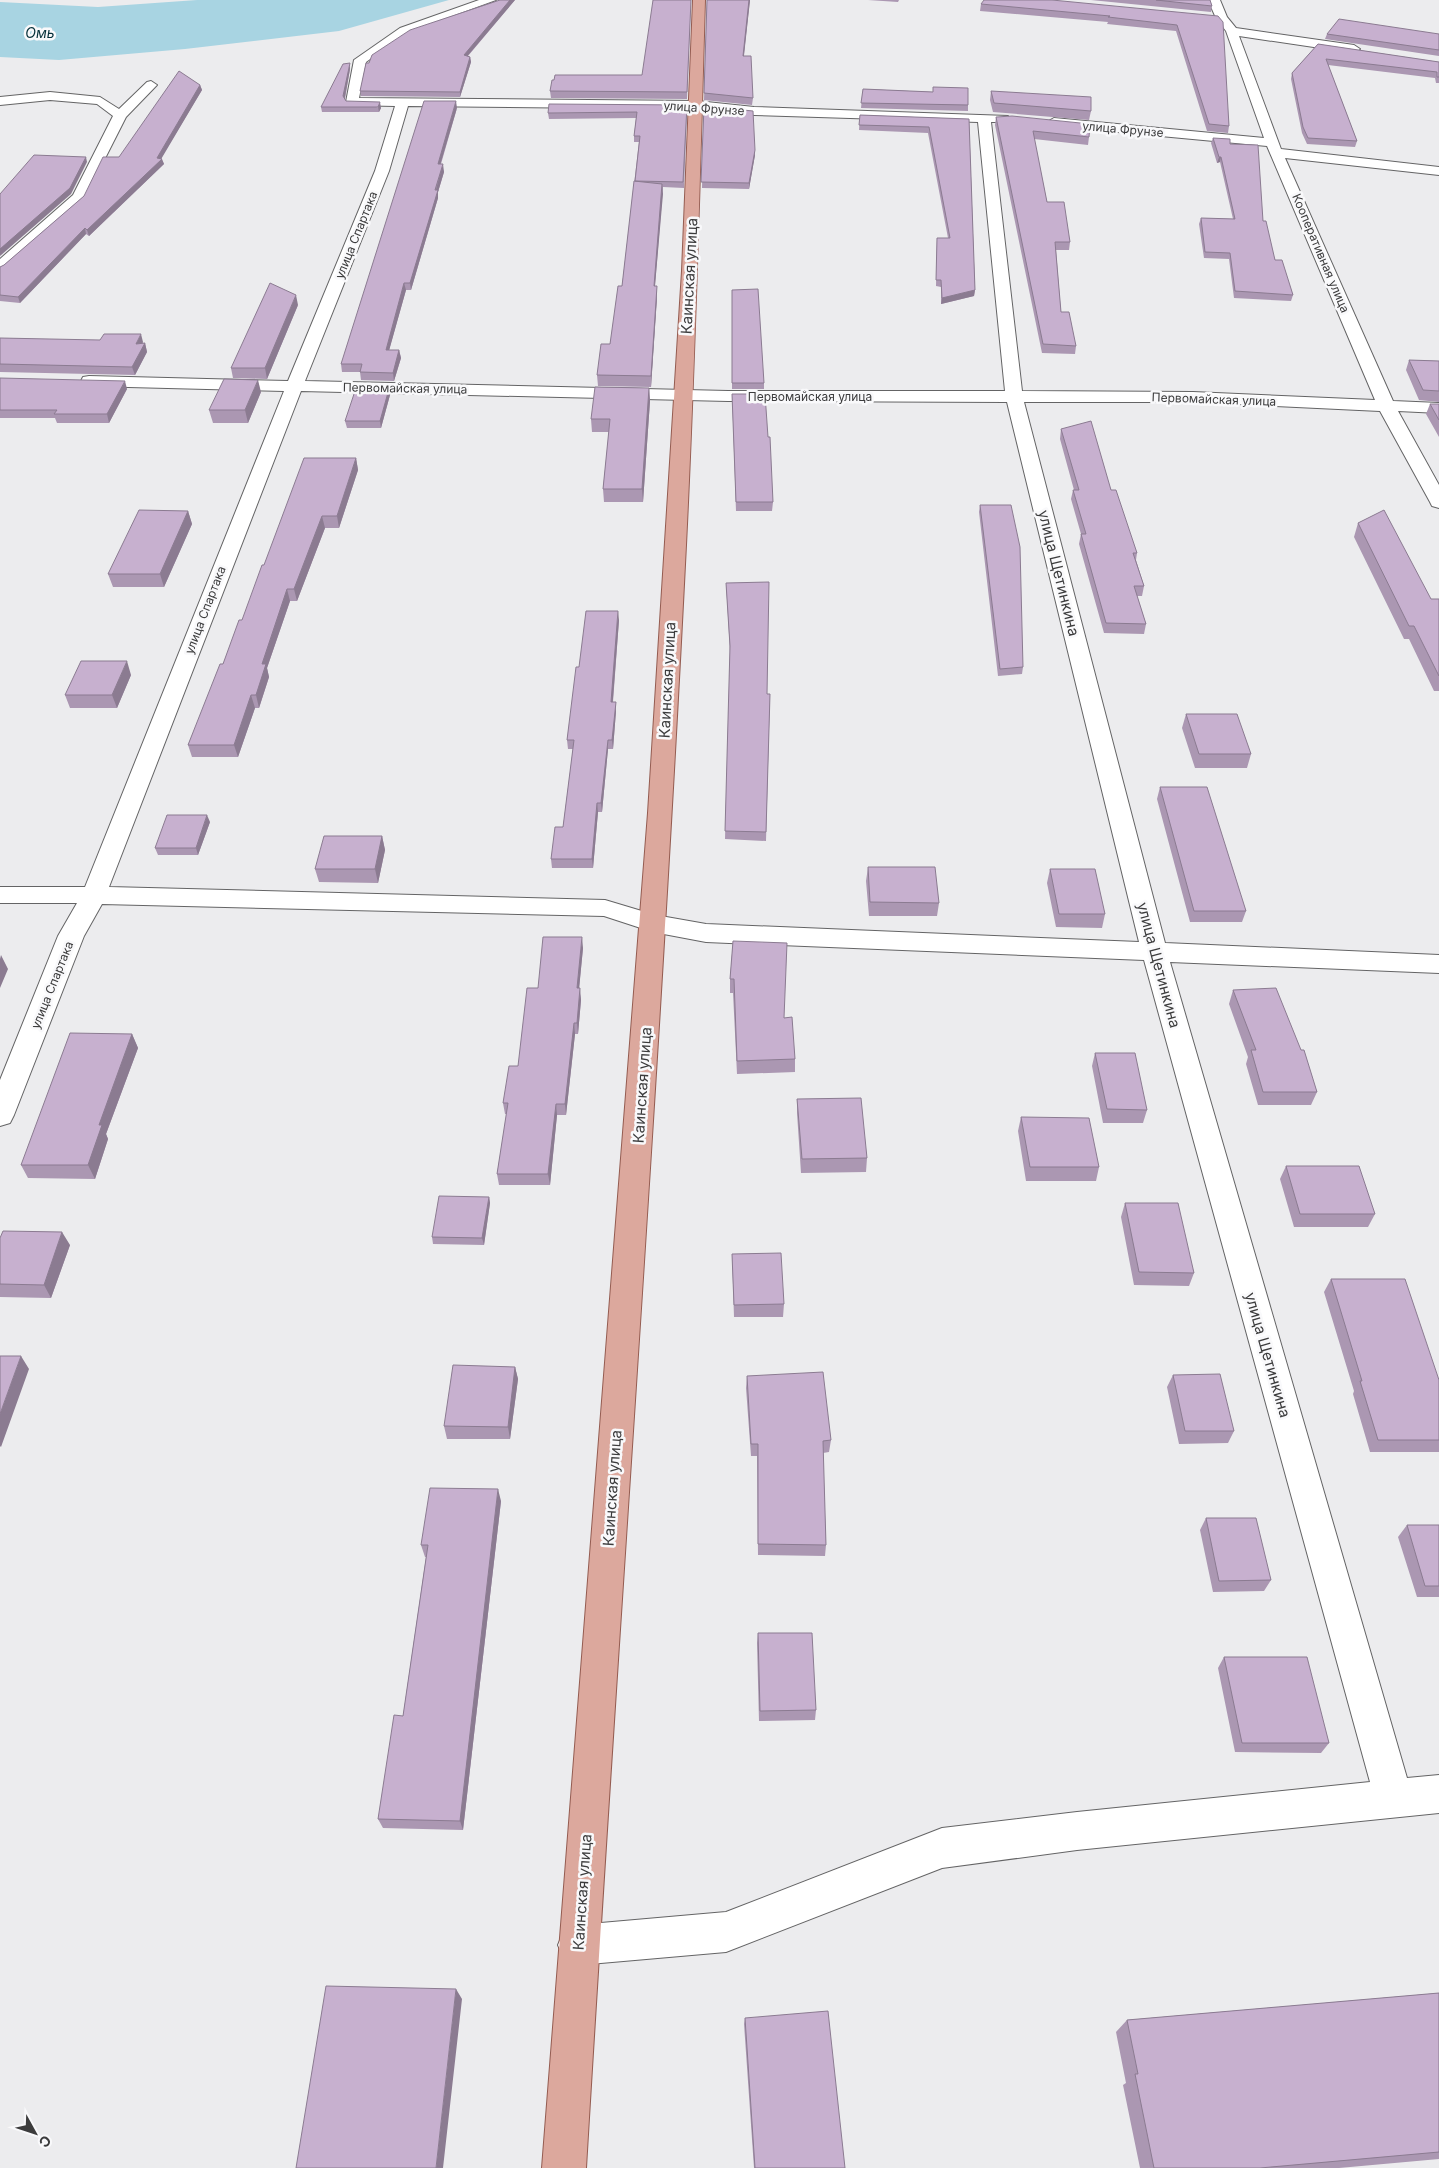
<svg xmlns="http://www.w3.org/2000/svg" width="1439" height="2168" font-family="Inter,sans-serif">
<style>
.water{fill:#a8d4e2}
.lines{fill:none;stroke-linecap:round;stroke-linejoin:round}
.minor-casing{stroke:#646465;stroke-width:2}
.major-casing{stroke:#945c51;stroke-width:2}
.minor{fill:#fff;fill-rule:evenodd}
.major{fill:#dca89d;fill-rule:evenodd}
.wall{fill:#ab97b2}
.shaded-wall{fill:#8b7b91}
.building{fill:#c7b0cf;stroke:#8b7b91}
.labels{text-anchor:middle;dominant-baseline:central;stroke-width:5;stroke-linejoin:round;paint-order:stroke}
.far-street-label{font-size:12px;fill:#3c3c3d;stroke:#f9f9fb}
.far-water-label{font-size:14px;font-style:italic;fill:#05303a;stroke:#f9f9fb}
.street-label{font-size:15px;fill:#3c3c3d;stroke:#f9f9fb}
</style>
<rect width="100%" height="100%" fill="#ececee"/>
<path class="water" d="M197,0h252l-110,31 -154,18 -126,11 -59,-3v-55l98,5z"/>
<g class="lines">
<g class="minor-casing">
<path id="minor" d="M479,0h17l-88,32 -42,30 -7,36 338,3 57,6 254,9 1,3 -1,3h-17l31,269 171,1 182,8 -108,-254 -213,-20 -7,-4 7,-4 210,20 -38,-107 -10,-13 -8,-18h12l7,17 9,11 118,17 6,4 -6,4 -115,-17 42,113 158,18v8l-154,-17 108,243 46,2v10l-41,-2 41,74v23l-7,-2 -2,-4 -50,-91 -187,-9h-169l141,541 274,12v18l-269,-11 237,816 32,-3v38l-362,37 -135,18 -216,84 -148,13 -14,-6 -6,-14 6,-14 14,-6 148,-13 216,-84 135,-16 293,-30 -226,-822 -438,-18 -53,-10 -49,-16 -502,-12 -18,32 -70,179 -4,8 -10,3v-46l58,-144 19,-33h-77v-16h85l199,-496 -195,-5 -6,-1 -2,-4 2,-4 6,-1 199,5 87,-210 20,-65 -47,-1 -2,-3 8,-42 46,-32zM408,106l289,3 57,6 224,7 27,269h-277l-423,-10 84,-210zM301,391l427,10 279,1 132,540 -433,-18 -51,-9 -50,-15 -496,-13z
M151,81l6,4 -31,32 -42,83 -79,70 -5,2v-13l73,-64 40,-79 -16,-12 -47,-4 -50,5v-8l50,-5 50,5 19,12 28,-27z"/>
</g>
<g class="major-casing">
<path id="major" d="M693,0h12c-5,182 -10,364 -19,545 -27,542 -68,1082 -100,1623h-44l106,-1355 34,-542z"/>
</g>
<use href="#minor" class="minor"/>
<use href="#major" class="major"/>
</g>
<path class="wall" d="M500,0h15l-47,56 2,1 1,5 -11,35 -99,-1 -1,-5 9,-28z
M691,0l-4,99 -136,-1 -1,-7 92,-16z
M707,0h43l-6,56 9,42 -1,7 -48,-5z
M868,0h31l-1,2z
M1091,0h119l2,6 -1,6z
M981,4l237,12 11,110 -1,7 -21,-2 -31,-100 -69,-7 1,-2 -128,-11z
M1327,34h112v22l-114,-17z
M1318,44l121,18v21h-3l-1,-5 -107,-13 29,76 -2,6 -48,-3 -5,-11 -11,-54 1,-6z
M350,69l-5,30 1,2 35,7 -2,4h-57l-1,-5z
M200,85l2,5 -41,68 3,6 -75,72 -3,-2 -66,69 -20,-2v-34l4,-2 80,-69 35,-39z
M863,89l70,3 35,13v6l-107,-3z
M991,91l100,20 -2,9 -96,-8 -3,-12z
M704,106l51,49 -6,34 -47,-1z
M457,108l-16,56 3,8 -6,20v6l-27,92h-5l-17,60h10l2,8 -7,23 -33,-1 -1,-8h-18l-1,-8z
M687,111l-3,77 -21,-1 -8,99 2,11 -6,90 -53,-1 -1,-11 13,-31 12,-58 17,-144h-5v-6l2,-18 -87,1 -1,-6z
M860,115l109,4 6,171 -1,6 -33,8v-17l-5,-1 1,-48h11l-20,-105 -69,-3z
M996,117l93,20 -1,8 -54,-6 13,63 23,40 -1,8h-13l5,62 15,34 -1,8 -33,-1 -47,-228z
M1213,138l17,6 33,77 12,39 18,35 -2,6 -57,-3 -5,-39 -25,-1 -5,-34 2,-6 32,1 -13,-57 -3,1 -6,-20z
M732,290l32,93v6h-32z
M298,305l-31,74 -34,-1 -2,-10z
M0,338l143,4 -1,1h3l2,9 -12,23 -135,-3z
M1409,360l30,1v41l-20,-2 -13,-30z
M0,378l127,11 -18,34h-52l-2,-5h-55z
M649,388l1,13 -7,101h-39l-1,-13 6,-57h-17l-1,-13z
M389,389l1,6 -9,33h-34l-2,-7z
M261,392l-13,31h-35l-4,-13z
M732,394l41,108 -1,9h-36z
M1430,404h9v33l-13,-23z
M1061,429l50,61 26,63 -1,7 8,26 -2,10h-5l9,28 -2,10 -40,-1 -25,-89 2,-10 -10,-35 2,-9h1l-14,-51z
M356,458l2,12 -19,58h-14l-28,73h-7l-23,67 2,9 -10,31h-4l-17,49h-46l-4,-12 54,-125z
M980,505l43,162 -1,7 -24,2 -19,-164z
M188,511l4,13 -28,63h-51l-5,-13z
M1358,523l73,76h8v92h-5l-25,-52h-5l-50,-102z
M726,583l41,111h3l-4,147 -41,-2 5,-187z
M619,620l-6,82 3,9 -3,38h-5l-6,63h-4l-5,56h-41l-1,-9 12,-32 10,-78h-5l-1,-9 12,-73z
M131,675l-14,33h-47l-5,-13z
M1186,714l65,40 -4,14h-52l-13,-40z
M1160,787l86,124 -4,11h-52l-33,-123z
M210,822l-12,33h-40l-3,-7z
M382,836l3,14 -7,33 -59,-1 -4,-13z
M868,867l71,36 -2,13h-68l-3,-35z
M1050,869l55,45 -3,14 -46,-1 -9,-44z
M733,941l62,118v13l-58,2 -4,-81h-3v-14z
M583,948l-4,40 2,12 -3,34h-3l-9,81h-9l-7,70h-51l-2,-11 10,-60h-2l-2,-11 15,-37 20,-78z
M1233,990l68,60 16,42 -6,13h-53l-12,-41 2,-7 -19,-53z
M132,1034l6,14 -32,86 2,5 -13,40 -67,-1 -7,-13z
M1095,1053l52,57 -4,13h-40l-11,-57z
M797,1099l70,59 -1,14 -65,1 -4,-60z
M1021,1117l78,50 -3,14h-70l-8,-50z
M1286,1166l89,48 -7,13h-74l-14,-48z
M489,1197l1,6 -6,42 -51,-1 -1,-7z
M1125,1203l69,70 -5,13 -55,-1 -13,-68z
M0,1238l70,7 -19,53 -51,-1z
M732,1254l52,50 -1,13h-49z
M1331,1279l108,101v72h-69l-17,-58 1,-3 -30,-99z
M515,1367l3,12 -8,60h-63l-3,-13z
M1173,1375l61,56 -6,12 -49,1 -12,-57z
M747,1376l84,64 -2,12 -6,1 3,92 -1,11 -67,-1 -1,-99h-6l-5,-68z
M501,1501l-38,329 -80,-2 -5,-9 25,-103 23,-159h-1l-4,-12z
M1206,1518l65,62 -7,11 -51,1 -13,-62z
M1407,1525h32v72h-22l-19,-60z
M758,1633l58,77 -1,10 -56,1 -2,-78z
M1224,1657l105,86 -8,10 -86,-1 -17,-84z
M1439,1993v166l-100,9h-199l-17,-83 3,-2 -10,-51 11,-12z
M745,2018l100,150h-91l-10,-144z"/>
<path class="shaded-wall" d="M510,0h5l-51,60v-5z
M749,0h1l-7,63v-7z
M470,57l1,5 -11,35v-5z
M350,63v6l-6,33 -1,-6z
M200,85l2,5 -42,71 2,-2 2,5 -75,72 -2,-6 70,-72z
M456,101l1,7 -19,64v-8z
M380,102l1,6 -2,4 -1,-5z
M755,150v5l-6,34v-6z
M86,157l1,5 -16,32 -71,62v-7z
M1219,157h2l-1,5 -3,1z
M443,164l1,8 -6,20v6l-27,92 -1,-7z
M662,184l1,10 -9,103v-11z
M85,228l1,6 -66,69 -2,-6z
M404,283l2,7 -19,68 -1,-8z
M657,286v11l-6,90v-11z
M975,290l-1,6 -33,8 1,-6z
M296,295l2,10 -31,74 -2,-11z
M141,334l2,8 -5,10 -2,-8z
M145,343l2,9 -12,23 -3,-8z
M399,350l2,8 -7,23 -1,-8z
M258,380l3,12 -13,31 -3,-13z
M125,381l2,8 -18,34 -2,-9z
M649,388l1,13 -7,101 -1,-13z
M389,389l1,6 -9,33 -1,-7z
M356,458l2,12 -19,58 -2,-12z
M188,511l4,13 -28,63 -4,-13z
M322,516l3,12 -28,73 -3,-12z
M287,589l3,12 -23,67 2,9 -10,31 -3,-13 6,-31z
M618,611l1,9 -7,91 -1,-9z
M127,661l4,14 -14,33 -5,-13z
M251,695l4,13 -17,49 -4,-12z
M616,702v9l-3,38 -1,-9z
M608,740v9l-6,63 -1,-9z
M597,803l1,9 -5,56 -1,-9z
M207,815l3,7 -12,33 -2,-7z
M382,836l3,14 -7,33 -3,-14z
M582,937l1,11 -5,52 -1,-12z
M1,955l7,14 -8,19v-29z
M580,988l1,12 -3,34 -1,-11z
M574,1023l1,11 -9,81 -1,-11z
M132,1034l6,14 -32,86 2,5 -13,40 -7,-14 11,-40z
M556,1104l1,11 -7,70 -2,-11z
M489,1197l1,6 -6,42 -2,-7z
M62,1232l8,13 -19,53 -7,-13z
M21,1356l8,13 -28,78 -1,-1v-32z
M515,1367l3,12 -8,60 -2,-12z
M498,1489l3,12 -38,329 -3,-9z
M456,1989l6,10 -19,169h-7z"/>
<path class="building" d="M500,0h10l-46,55 6,2 -10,35 -100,-1 6,-28h3l3,-8 38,-25z
M653,0h38l-4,92 -137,-1 2,-11h2l1,-5h87z
M707,0h42l-6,56h8l2,42 -49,-5z
M984,0h68l166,16 5,6 6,104 -20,-2 -32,-99 -69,-8 2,-1 -129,-12z
M1156,0h54l2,6z
M1339,19l100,15v16l-112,-16z
M1318,44l121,18v15h-2v-5l-111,-13 31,82 -49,-3 -5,-11 -11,-54z
M350,63l-7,33 3,5 34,1 -2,5h-57l22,-43z
M179,71l21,14 -43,73 5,1 -75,71 -2,-2 -67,69 -18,-2v-28l4,-2 80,-69 19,-39h16z
M933,87l35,1v17l-107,-2 2,-14 70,3z
M991,91l100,6v14l-97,-8z
M424,101h32l-18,63h5l-8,26h3l-28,93h-6l-18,67h13l-6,23 -33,-1 2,-8h-21z
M549,104l138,1 -4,77 -48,-1 5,-45h-6l3,-24 -89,1z
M704,106l49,5 2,39 -6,33 -48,-1z
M860,115l109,4 6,171 -33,8 -1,-18h-5l1,-42h13l-21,-111 -70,-2z
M1012,116l78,8 -1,13 -56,-6 14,71h17l6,40h-15l6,70h8l7,34 -33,-2 -47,-227z
M1213,138l17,1v5l28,1 5,76h3l9,39h7l11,35 -58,-4 -5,-38 -25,-1 -4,-34 34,1 -14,-62h-2z
M34,155l52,2 -16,31 -70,61v-55z
M634,181l28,3 -8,102h3l-6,90 -54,-1 4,-31h9l8,-58h4z
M270,283l26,12 -31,73h-34z
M758,289l6,94h-32v-93z
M104,334h37l-5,10 9,-1 -13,24 -132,-3v-26l100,2z
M1409,360l30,1v30l-16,-1z
M0,378l125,3 -18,33h-53l3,-4h-57z
M224,379l34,1 -13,30h-36z
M595,387l54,1 -7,101h-39l7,-70h-19z
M356,388l33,1 -9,32h-35z
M732,394h33l3,43h2l3,65h-37z
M1430,404h9v16z
M1091,421l20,69h5l21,63h-4l11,33h-10l12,38 -40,-1 -25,-89h5l-13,-44h6l-18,-61z
M304,458h52l-19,58h-15l-28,73h-7l-25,75h4l-10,31h-5l-17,50h-46l32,-81h3l16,-44h3l20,-55h2z
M980,505h31l9,42 3,120 -23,2z
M139,510l49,1 -28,63h-52z
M1384,510l47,89h8v77l-25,-50h-5l-51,-103z
M769,582l-2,112h3l-4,138 -41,-1 5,-185 -4,-63z
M586,611h32l-7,91h5l-4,38h-4l-7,63h-4l-5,56h-41l4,-32h8l11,-87h-7l9,-73h3z
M81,661h46l-15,34h-47z
M1186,714h51l14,40h-52z
M1160,787h47l39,124h-52z
M167,815h40l-11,33h-41z
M324,836h58l-7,33h-60z
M868,867h67l4,36 -69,-1z
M1050,869h45l10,45h-46z
M543,937h39l-5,51h3l-3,35h-3l-9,81h-9l-8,70h-51l11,-71h-5l6,-37h9l9,-78h11z
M733,941l54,2 -3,75 8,-1 3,42 -58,2 -3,-82h-4z
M1276,988l25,62h3l13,42h-54l-12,-42h5l-23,-60z
M70,1033l62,1 -33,91h3l-14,40h-67z
M1095,1053h40l12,57 -40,-1z
M861,1098l6,60 -65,1 -5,-60z
M1021,1117l68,1 10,49h-69z
M1286,1166h73l16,48h-75z
M439,1196l50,1 -7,41 -50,-1z
M1125,1203h53l16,70 -55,-1z
M3,1231l59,1 -18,53 -44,-1v-46z
M781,1253l3,51 -50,1 -2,-51z
M1331,1279h74l34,101v60h-61l-18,-59h2z
M0,1356h21l-21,58z
M453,1365l62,2 -7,60 -64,-1z
M823,1372l8,68 -8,1 3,104 -68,-1v-100h-7l-4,-68z
M1220,1374l14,57h-49l-12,-56z
M430,1488l68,1 -38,332 -82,-2 16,-104 9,1 25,-171h-7z
M1206,1518h50l15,62 -52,1z
M1407,1525h32v61h-14z
M758,1633h54l4,77 -56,1z
M1224,1657h83l22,86h-87z
M326,1986l130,3 -20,179h-140z
M1439,1993v159l-179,16h-106l-19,-94h3l-11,-54z
M828,2011l17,157h-90l-10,-150z"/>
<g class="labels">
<g class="far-street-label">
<text transform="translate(704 108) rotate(4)">улица Фрунзе</text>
<text transform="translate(1123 129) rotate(5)">улица Фрунзе</text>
<text transform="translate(356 235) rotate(-68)">улица Спартака</text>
<text transform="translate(1321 253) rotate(67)">Кооперативная улица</text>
<text transform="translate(405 388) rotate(1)">Первомайская улица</text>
<text x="810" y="396">Первомайская улица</text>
<text transform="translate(1214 399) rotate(2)">Первомайская улица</text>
<text transform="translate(205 610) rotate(-69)">улица Спартака</text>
<text transform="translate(52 985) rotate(-68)">улица Спартака</text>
</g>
<g class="far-water-label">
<text x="40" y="32">Омь</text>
</g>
<g class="street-label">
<text transform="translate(689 276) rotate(-87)">Каинская улица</text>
<text transform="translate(1059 573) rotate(76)">улица Щетинкина</text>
<text transform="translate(667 680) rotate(-87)">Каинская улица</text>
<text transform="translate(1159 965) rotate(75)">улица Щетинкина</text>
<text transform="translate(642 1085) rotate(-86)">Каинская улица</text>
<text transform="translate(1268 1355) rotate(74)">улица Щетинкина</text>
<text transform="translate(612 1488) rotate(-86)">Каинская улица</text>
<text transform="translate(582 1892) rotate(-86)">Каинская улица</text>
</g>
</g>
<g transform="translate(35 2133) rotate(130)" stroke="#f9f9fb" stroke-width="4" paint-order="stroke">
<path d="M0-4L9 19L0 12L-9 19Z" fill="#3c3c3d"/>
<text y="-8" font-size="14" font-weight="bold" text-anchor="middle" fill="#3c3c3d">С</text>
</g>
</svg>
